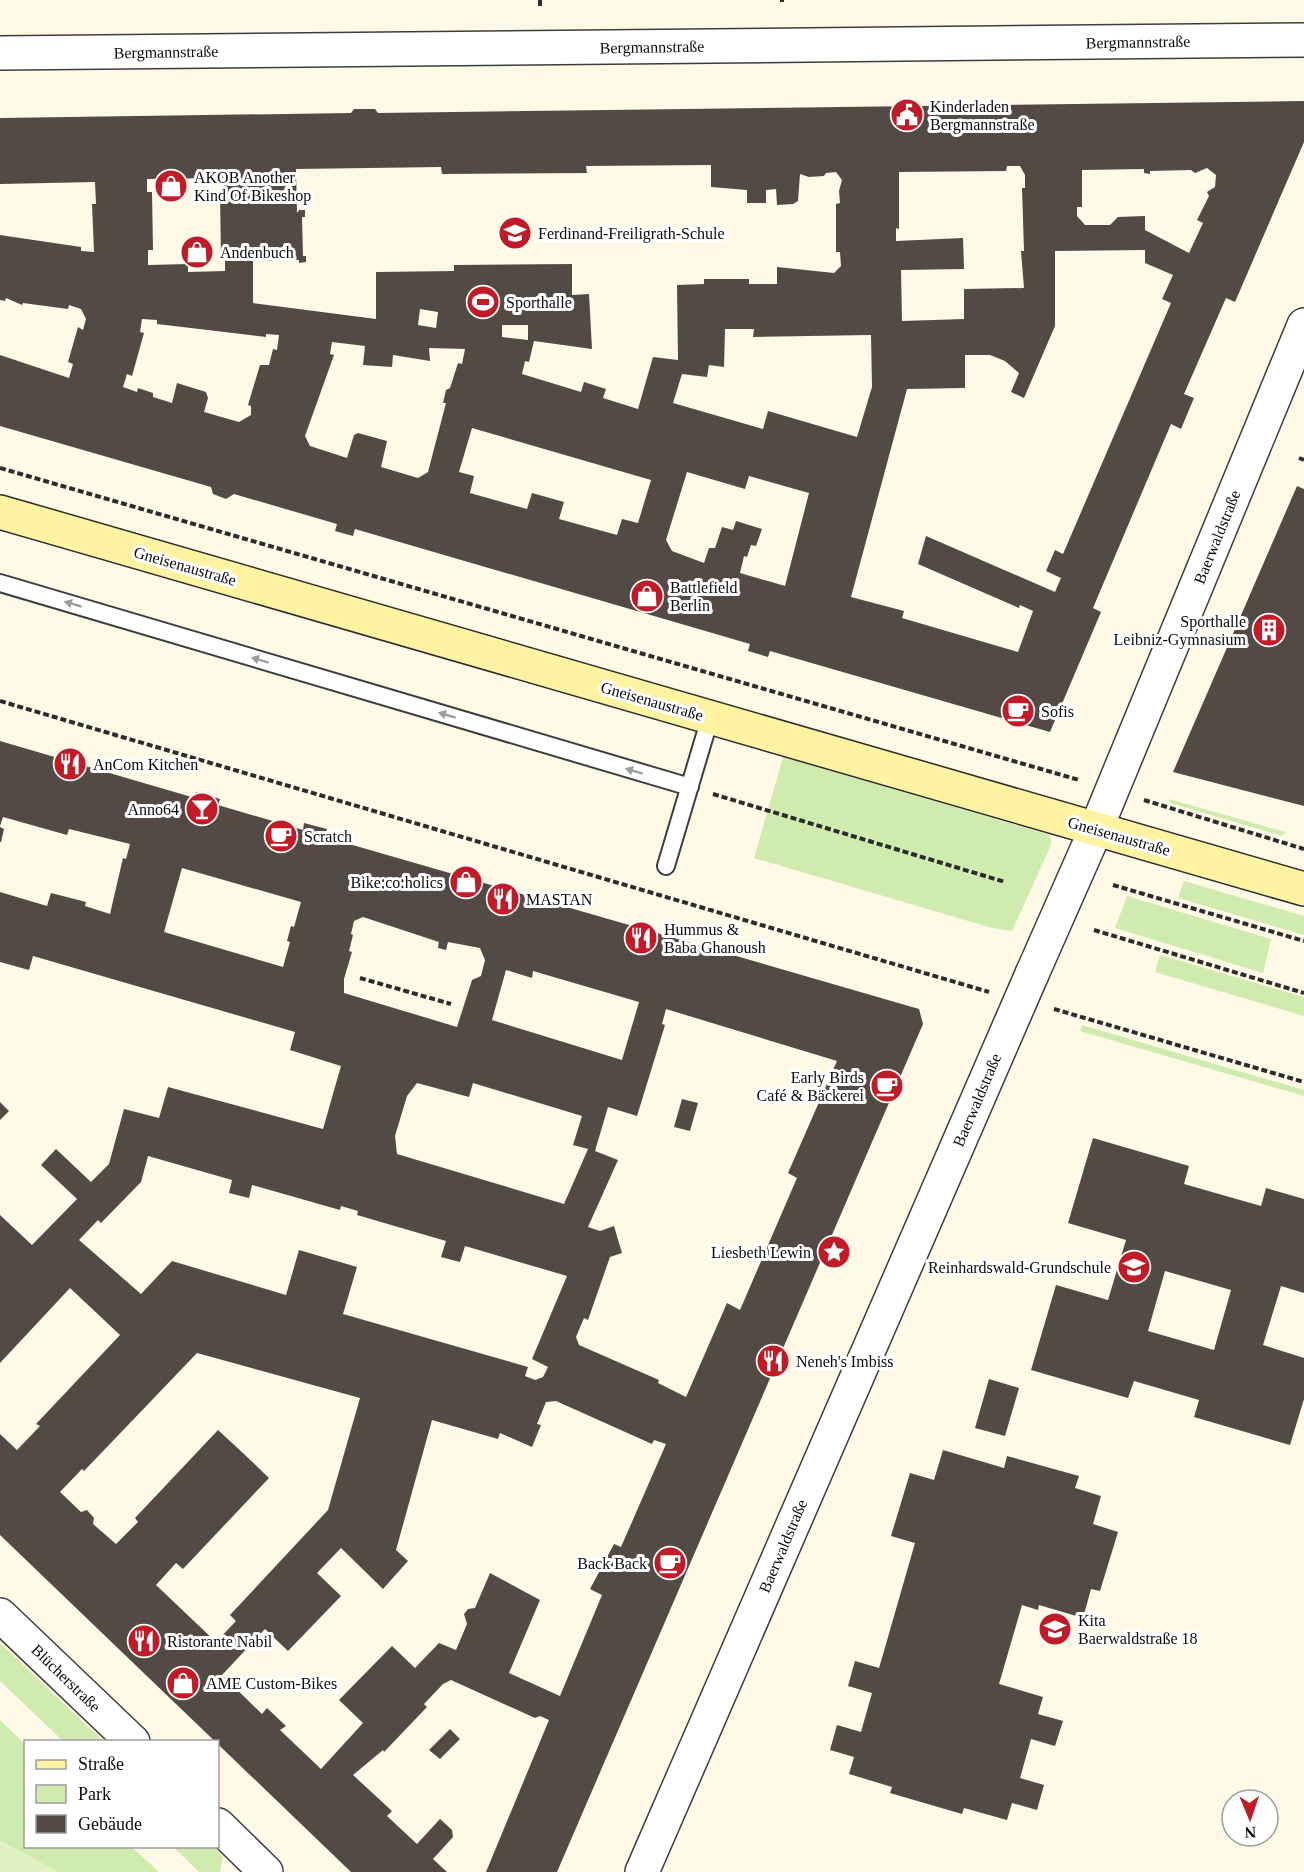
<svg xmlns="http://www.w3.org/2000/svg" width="1304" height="1872" font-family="'Times New Roman',serif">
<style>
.green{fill:#cfebae}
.pitch{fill:#e2f1c1}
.building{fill:#534a45;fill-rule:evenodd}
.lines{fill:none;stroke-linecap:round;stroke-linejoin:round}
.service-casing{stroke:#3d3d3d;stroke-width:20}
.minor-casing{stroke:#3d3d3d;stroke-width:36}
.tertiary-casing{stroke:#3d3d3d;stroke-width:36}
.secondary-casing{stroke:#2c2c2c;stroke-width:36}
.path{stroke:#2c2c2c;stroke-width:4;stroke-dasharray:6 3;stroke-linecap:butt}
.service{stroke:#fff;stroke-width:16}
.minor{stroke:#fff;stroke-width:33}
.tertiary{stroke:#fff;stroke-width:33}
.secondary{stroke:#fff2a1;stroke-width:33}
.oneway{fill:#9d9d9d}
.labels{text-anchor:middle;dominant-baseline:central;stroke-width:6;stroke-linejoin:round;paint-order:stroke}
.street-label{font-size:16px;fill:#0a0a0a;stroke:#fff}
.poi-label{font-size:16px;fill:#0a0a0a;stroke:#fff;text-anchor:start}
</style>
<rect width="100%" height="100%" fill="#fff9e6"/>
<path class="green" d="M783,757l264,77 4,4v7l-39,86 -20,-3 -238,-70z
M1169,799l116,33 -3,4 -112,-33z
M1184,881l120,35v19l-126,-37z
M1127,896l144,43 -8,34 -148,-45z
M1160,955l144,42v19l-149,-44z
M1082,1025l222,65v6l-224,-65z
M0,1643l103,98h-40l-63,-60z
M0,1720l25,24 1,102 106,1 27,25h-101l-58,-31z
M173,1847h41l9,9 -3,16h-21z"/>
<path class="pitch" d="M0,1841l58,31h-58z"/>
<path class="building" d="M1304,101v41l-69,160 -9,-4 -42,96 10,4 -13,31 -10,-5 -78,184 8,4 -51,120 -280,-81 -2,6 -20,-6 2,-7 -395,-115 -2,7 -18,-5 2,-7 -103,-30 -8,5 -13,-5 -2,-7 -211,-61v-71l69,23 4,-14 -5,-2 10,-35 5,3 3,-11 -5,-10 -12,-4 -1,4 -45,-6 -1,2 -16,-7 -1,3 -5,-1v-65l81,12v4l13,1 -2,-48h4l-1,-22 -95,2v-66l351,-5 3,-4h21l3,4zM711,165v22l36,3v13h19v-13l10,-1 1,16 16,-1 5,-3 2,-27 9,3 15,-1 2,-3 10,-1 6,8 -3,11 1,12 -4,1v48h4l1,14 -7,7 -57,-6v17h-28v-5h-45v5l-27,1 1,75 -25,-3 -15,52 -35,-11 3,-9 -22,-7 -3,10 -59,-18 3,-13 4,1 5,-21 58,8 -3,-55 -17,1v-31l-118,1v6l-78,1v47l-123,-16v-42l46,-1v3l7,-1v-6h-3l-1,-39h3v-7h-6l-2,3 -1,-44 145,-2 1,7 145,-1 -1,-7zM1007,166h13l5,9v13h-3l2,63h-3l3,37 -60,1v30l-62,2 -1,-51 63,-1 -1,-31 -67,3v-13l3,1v-57l107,-1zM1144,169v4l6,1v-3l41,-1 4,3 12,-5 9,7 -1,12 -8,5 2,4 -12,24 6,3 -14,30 -44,-23v-14l-27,1 -8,8h-25l-8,-9v-9h5v-37zM224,178v15h-4l1,64h4v14l-37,1v-8l-40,1v-15h5l-1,-58h-5v-13zM1145,250v13l28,12 -11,24 9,4 -108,251 -8,-4 -9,21 15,7 -6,14 -129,-56 -8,28 101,44 1,-3 13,6 -15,41 -116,-34 2,-7 -53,-14 56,-208 58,-1v-33h25l15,6 14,12 -8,19 13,6 31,-72v-75zM420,309l18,3 -2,16 -18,-3zM142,319l15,1v4l109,13v-3l13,1 -2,15 -4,-1 -4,16h-9l-12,40 3,1v9l-12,7 -35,-10 4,-14 -2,-6 -29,-9 -5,20 -19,-6v-4l-15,-5 -1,4 -14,-5 4,-13 5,2 12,-43 -4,-1zM502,325h26v15l-26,-3zM725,329h29l-1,8 118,-2 1,52 -15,50 -89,-26 -5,18 -90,-26 9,-29 25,3 2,-12 15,2zM332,342l33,4 -2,19 29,2 1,-12 37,6 -1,-13 36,1 -3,15 -4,-1 -8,25 -4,2 -3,13h3l-18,69 -10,6 -37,-11 6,-26 -29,-8 -4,2 -7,23 -37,-12 -5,-10 29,-81 -4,-1zM472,428l179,52 -13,43 -16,-4 -5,16 -58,-16 5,-17 -32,-9 -5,16 -57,-16 4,-17 -15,-4zM687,472l58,17 4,-13 60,17 -24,93 -45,-13 4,-17 3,1 4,-12 5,1 6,-17 -26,-8 -3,9 -11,-3 -7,21h-6l-5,15 -32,-12 -6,-11z
M1297,486l7,3v317l-131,-34z
M0,741l195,57 1,-6 24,7 -2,6 85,25 1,-7 23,6 -2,8 594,172 4,15 -366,848h-71l63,-152 -9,-4 -5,2 -84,-38 -8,4 -19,20 3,3 -43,45 -1,-2 -30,25 39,36 -5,5 30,28 23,-25 12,11 1,7 -20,22 14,13h-96l-351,-337v-101l17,16 23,-24 -4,-2 84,-89 -50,-47 -70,75v-148l32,30 45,-46 -36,-34 15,-16 35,33 18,-18 15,-55 35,9 9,-31 155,42 18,-63 -51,-16 5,-18 -262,-76 -4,14 -29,-8v-70l47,14 4,-13 35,9 -1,4 25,8 13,-56 3,1 4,-15 -61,-15 -2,6 -64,-18 -3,9zM182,868l119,34 -7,25 -3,-1 -4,15 3,1 -7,25 -119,-35zM363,917l76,25v-2l-1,8 8,2 2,-8 32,6 5,12 -4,16 -9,4 -15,47 -113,-34v-14l8,-27 -3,-1 4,-16 -2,-1 3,-13zM506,970l26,8 1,-7 106,31 -17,58 -130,-40zM666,1009l171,52 -49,112 9,5 -57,132 -13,-7 -41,94 -28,-14 1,-3 -80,-35 -3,-8 8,-19 4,2 22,-63 12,-4 -8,-27 -14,5 -12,-4 30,-67 -23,-9 13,-44 29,9 28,-91 -3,-1zM417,1083l52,14 4,-14 109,33 -9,29 15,4 -24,55 -167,-50 -2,-18 12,-40zM148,1156l84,24 -3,13 20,5 3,-13 88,25 1,-4 17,5 -1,4 89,26 -5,16 19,5 5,-16 102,30 -35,83 16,8 -5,10 -8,3 -10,-4 3,-9 -185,-53 14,-47 -58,-17 -13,45 -114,-34 -31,33 -62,-54 19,-20 3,3 40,-41zM197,1353l163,45 -32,112 -98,105 6,6 -20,21 -60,-57 20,-22 7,6 86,-91 -25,-24 -26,-24 -83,88 3,4 -22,22 -23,-20 1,-6 -7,-8 -6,2 -21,-20 22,-23 2,2zM556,1401l96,43 2,-4 12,4 -45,103 -7,-3 -24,45 12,6 -42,101 -51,-23 31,-73 -50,-27 -15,35 -7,1 -4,5 3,10 -11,26 -17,-7 -24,25 -23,-22 -53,54 24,23 -42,46 -41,-39 6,-4 -19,-18 -5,6 -40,-39 43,-46 23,22 53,-55 -24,-23 24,-25 42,41 25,-28 -12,-11 36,-130 66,19 2,-6 32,14 9,-22 -4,-1 9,-22z
M0,827l4,2 -3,13h-1z
M682,1099l16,4 -8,28 -16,-4z
M0,1102l9,9 -9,9z
M1093,1138l96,28 -5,18 77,22 5,-18 38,11v94l-23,-7 -18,59 41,13v41l-14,46 -96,-28 5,-17 -65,-19 -6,17 -97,-28 25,-85 52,15 18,-60 -58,-17zM1165,1271l66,19 -17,60 -66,-19z
M989,1379l30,9 -14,48 -30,-8z
M943,1450l61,18 3,-12 72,20 -4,12 26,8 -8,28 25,8 -18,59 -9,-2 -8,29 -44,-13 -1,5 -16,-5 -23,79 44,13 -5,17 25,7 -8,25 -24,-7 -11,39 24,7 -7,25 -25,-7 -5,17 -43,-12 -2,6 -72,-21 2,-6 -43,-13 5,-17 -24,-7 7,-25 24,7 11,-39 -24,-7 7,-25 24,7 5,-17 31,-108 -24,-7 19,-63 24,7z
M450,1729l10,10 -20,20 -11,-9z"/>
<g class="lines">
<g class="service-casing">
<path id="service" d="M0,583l690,204
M666,866l44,-148"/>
</g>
<g class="minor-casing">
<path id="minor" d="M0,53l1304,-13
M1032,974l64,-145 208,-504
M0,1615l133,127
M218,1825l48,47"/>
</g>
<g class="tertiary-casing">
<path id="tertiary" d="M642,1872l390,-898"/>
</g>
<g class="secondary-casing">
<path id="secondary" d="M0,512l1304,377"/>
</g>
<path class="path" d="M782,0v2
M540,6v-6
M1299,458l5,2
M0,468l1079,312
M0,701l989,291
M713,794l292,88
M1144,800l160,49
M1113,885l191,56
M1094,930l210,63
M360,978l91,26
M1054,1009l250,73"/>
<use href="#service" class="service"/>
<use href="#minor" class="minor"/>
<use href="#tertiary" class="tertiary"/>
<use href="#secondary" class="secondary"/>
</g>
<defs><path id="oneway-solid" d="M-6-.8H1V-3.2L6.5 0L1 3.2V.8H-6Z" transform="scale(1.5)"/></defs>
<g class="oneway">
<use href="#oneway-solid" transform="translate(73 604) rotate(-163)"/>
<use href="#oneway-solid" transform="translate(260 660) rotate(-163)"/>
<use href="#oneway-solid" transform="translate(447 715) rotate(-163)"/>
<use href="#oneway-solid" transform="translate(634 771) rotate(-163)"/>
</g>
<defs>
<g id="civic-disc" transform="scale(1.725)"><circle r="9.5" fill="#c01b27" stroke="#fff"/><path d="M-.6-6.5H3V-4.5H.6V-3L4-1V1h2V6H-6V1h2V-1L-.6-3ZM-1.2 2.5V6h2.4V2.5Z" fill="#fff"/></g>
<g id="shop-disc" transform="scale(1.725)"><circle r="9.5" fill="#c01b27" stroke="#fff"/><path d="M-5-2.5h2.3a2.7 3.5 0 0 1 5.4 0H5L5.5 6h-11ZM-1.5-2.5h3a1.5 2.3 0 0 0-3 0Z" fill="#fff"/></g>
<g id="school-disc" transform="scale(1.725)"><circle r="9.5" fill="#c01b27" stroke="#fff"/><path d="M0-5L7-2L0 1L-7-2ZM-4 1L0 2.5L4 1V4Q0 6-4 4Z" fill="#fff"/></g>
<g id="stadium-disc" transform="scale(1.725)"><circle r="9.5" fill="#c01b27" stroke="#fff"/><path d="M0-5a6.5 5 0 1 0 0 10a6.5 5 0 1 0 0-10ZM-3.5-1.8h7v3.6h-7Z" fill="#fff"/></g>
<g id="building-disc" transform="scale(1.725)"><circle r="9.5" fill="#c01b27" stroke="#fff"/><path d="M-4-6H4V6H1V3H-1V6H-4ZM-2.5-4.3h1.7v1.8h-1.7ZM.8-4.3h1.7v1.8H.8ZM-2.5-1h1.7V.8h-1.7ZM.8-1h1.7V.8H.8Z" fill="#fff"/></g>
<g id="cafe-disc" transform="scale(1.725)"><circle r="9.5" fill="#c01b27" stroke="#fff"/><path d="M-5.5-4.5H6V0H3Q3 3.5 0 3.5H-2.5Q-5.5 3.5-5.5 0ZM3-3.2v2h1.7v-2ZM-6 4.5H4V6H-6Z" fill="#fff"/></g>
<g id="restaurant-disc" transform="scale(1.725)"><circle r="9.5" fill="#c01b27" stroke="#fff"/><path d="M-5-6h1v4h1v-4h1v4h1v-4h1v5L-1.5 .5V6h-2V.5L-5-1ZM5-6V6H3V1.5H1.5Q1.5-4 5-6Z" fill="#fff"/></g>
<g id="bar-disc" transform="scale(1.725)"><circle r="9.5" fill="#c01b27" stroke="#fff"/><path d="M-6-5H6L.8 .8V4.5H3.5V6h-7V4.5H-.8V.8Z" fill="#fff"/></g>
<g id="sight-disc" transform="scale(1.725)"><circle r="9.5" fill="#c01b27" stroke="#fff"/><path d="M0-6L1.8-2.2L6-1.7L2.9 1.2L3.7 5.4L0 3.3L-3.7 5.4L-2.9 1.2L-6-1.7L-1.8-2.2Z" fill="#fff"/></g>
</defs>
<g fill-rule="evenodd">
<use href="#civic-disc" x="907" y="115"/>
<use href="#shop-disc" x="171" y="186"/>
<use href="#school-disc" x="515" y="233"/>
<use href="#shop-disc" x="197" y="252"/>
<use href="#stadium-disc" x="483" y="302"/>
<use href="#shop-disc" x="647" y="596"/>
<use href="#building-disc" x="1269" y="630"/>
<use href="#cafe-disc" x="1018" y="711"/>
<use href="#restaurant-disc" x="70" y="764"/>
<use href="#bar-disc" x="202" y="809"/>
<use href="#cafe-disc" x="281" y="836"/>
<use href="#shop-disc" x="466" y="882"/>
<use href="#restaurant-disc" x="503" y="899"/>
<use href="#restaurant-disc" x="641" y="938"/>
<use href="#cafe-disc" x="887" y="1086"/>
<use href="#sight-disc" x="834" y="1252"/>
<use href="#school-disc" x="1134" y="1267"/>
<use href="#restaurant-disc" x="773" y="1361"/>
<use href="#cafe-disc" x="670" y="1563"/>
<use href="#school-disc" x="1055" y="1629"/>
<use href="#restaurant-disc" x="144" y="1641"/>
<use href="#shop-disc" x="183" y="1683"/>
</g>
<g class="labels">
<g class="street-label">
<text transform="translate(1138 42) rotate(-1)">Bergmannstraße</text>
<text transform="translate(652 47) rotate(-1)">Bergmannstraße</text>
<text transform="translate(166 52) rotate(-1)">Bergmannstraße</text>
<text transform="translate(1217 537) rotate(-68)">Baerwaldstraße</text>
<text transform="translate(185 566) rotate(16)">Gneisenaustraße</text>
<text transform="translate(652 701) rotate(16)">Gneisenaustraße</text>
<text transform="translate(1119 836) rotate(16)">Gneisenaustraße</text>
<text transform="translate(977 1100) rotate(-67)">Baerwaldstraße</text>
<text transform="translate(783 1546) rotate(-67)">Baerwaldstraße</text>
<text transform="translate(66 1678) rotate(44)">Blücherstraße</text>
</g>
<g class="poi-label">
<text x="930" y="106">Kinderladen<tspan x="930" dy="18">Bergmannstraße</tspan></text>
<text x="194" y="177">AKOB Another<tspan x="194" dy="18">Kind Of Bikeshop</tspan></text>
<text x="538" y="233">Ferdinand-Freiligrath-Schule</text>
<text x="220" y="252">Andenbuch</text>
<text x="506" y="302">Sporthalle</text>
<text x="670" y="587">Battlefield<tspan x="670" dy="18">Berlin</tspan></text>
<text x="1246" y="621" text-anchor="end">Sporthalle<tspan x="1246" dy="18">Leibniz-Gymnasium</tspan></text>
<text x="1041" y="711">Sofis</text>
<text x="93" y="764">AnCom Kitchen</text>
<text x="179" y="809" text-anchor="end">Anno64</text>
<text x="304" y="836">Scratch</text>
<text x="443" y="882" text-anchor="end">Bike:co:holics</text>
<text x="526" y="899">MASTAN</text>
<text x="664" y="929">Hummus &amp;<tspan x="664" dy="18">Baba Ghanoush</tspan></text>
<text x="864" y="1077" text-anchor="end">Early Birds<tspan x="864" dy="18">Café &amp; Bäckerei</tspan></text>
<text x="811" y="1252" text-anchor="end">Liesbeth Lewin</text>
<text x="1111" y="1267" text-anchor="end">Reinhardswald-Grundschule</text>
<text x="796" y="1361">Neneh's Imbiss</text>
<text x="647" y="1563" text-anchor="end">Back Back</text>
<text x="1078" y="1620">Kita<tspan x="1078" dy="18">Baerwaldstraße 18</tspan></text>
<text x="167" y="1641">Ristorante Nabil</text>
<text x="206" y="1683">AME Custom-Bikes</text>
</g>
</g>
<rect x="24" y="1740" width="195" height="108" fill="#ffffff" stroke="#9d9d9d" stroke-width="1.5"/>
<rect x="36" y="1760" width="30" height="9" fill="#fff2a1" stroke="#9d9d9d" stroke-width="1.5"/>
<text x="78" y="1770" font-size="18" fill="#0a0a0a">Straße</text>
<rect x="36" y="1785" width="30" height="18" fill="#cfebae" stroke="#9d9d9d" stroke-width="1.5"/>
<text x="78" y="1800" font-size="18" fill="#0a0a0a">Park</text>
<rect x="36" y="1815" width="30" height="18" fill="#534a45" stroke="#9d9d9d" stroke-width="1.5"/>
<text x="78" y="1830" font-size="18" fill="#0a0a0a">Gebäude</text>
<g transform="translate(1250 1818) rotate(178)"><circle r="28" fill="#ffffff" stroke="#9d9d9d" stroke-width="1.5"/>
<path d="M0-4.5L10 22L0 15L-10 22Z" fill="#c01b27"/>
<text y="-9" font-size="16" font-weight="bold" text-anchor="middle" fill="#0a0a0a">N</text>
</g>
</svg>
